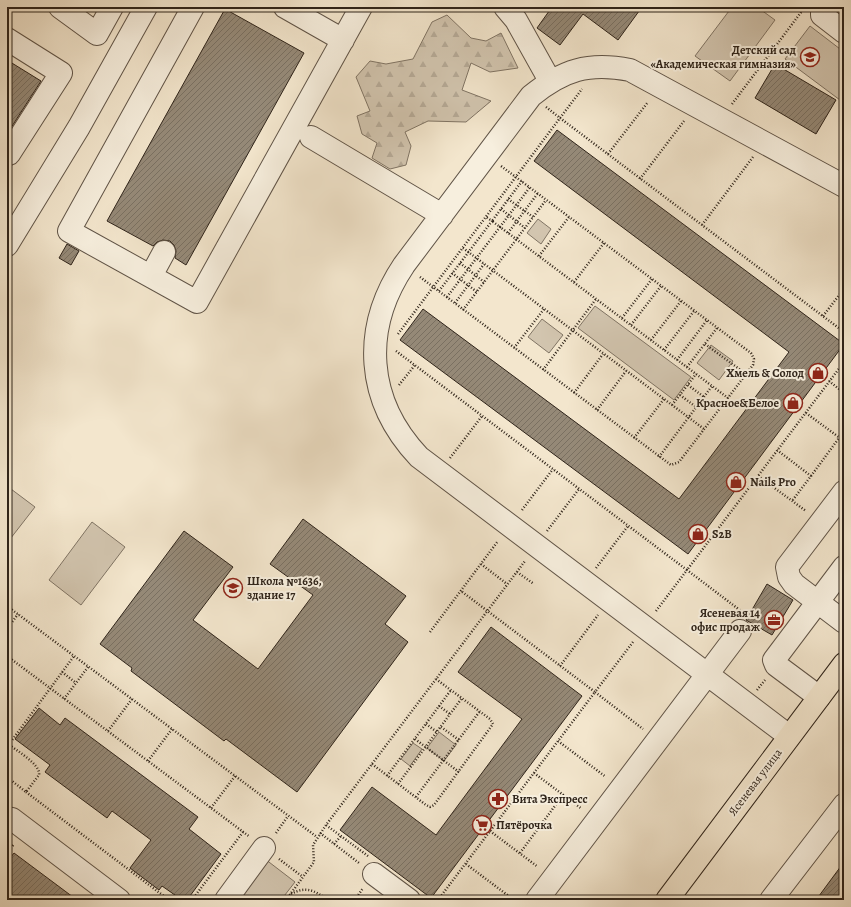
<svg xmlns="http://www.w3.org/2000/svg" width="851" height="907" font-family="Alegreya,serif">
<style>
.forest{fill:url(#forest-firs);stroke:#807464}
.park{fill:#d2c5af;stroke:#807464}
.building{fill:url(#building-hatch);stroke:#2f241a}
.lines{fill:none;stroke-linecap:round;stroke-linejoin:round}
.minor-casing{stroke:#605447;stroke-width:24}
.major-casing{stroke:#2f241a;stroke-width:24}
.path{stroke:#2f241a;stroke-width:2.5;stroke-dasharray:1 2;stroke-linecap:butt}
.minor{stroke:#f7efde;stroke-width:22}
.major{stroke:#f3e6cd;stroke-width:22}
.labels{text-anchor:middle;dominant-baseline:central;stroke-width:4;stroke-linejoin:round;paint-order:stroke}
.poi-label{font-size:12px;font-weight:bold;fill:#2f241a;stroke:#f7efde;text-anchor:start}
.street-label{font-size:12px;fill:#2f241a;stroke:#f7efde}
</style>
<defs>
<pattern id="forest-firs" width="22" height="20" patternUnits="userSpaceOnUse"><rect width="22" height="20" fill="#d2c5af"/><path d="M5 1l3.5 6h-7zM16 11l3.5 6h-7z" fill="#b5a996"/></pattern>
<pattern id="building-hatch" width="6" height="6" patternUnits="userSpaceOnUse"><rect width="6" height="6" fill="#958977"/><path d="M-1 1l2-2M0 6l6-6M5 7l2-2" fill="none" stroke="#7a7061"/></pattern>
</defs>
<rect width="100%" height="100%" fill="#f3e6cd"/>
<filter id="stains"><feTurbulence type="fractalNoise" baseFrequency=".005" numOctaves="4"/><feColorMatrix values="0 0 0 0 .2 0 0 0 0 .09 0 0 0 0 .02 0 0 0 .5 -.17"/></filter>
<radialGradient id="worn" r=".72"><stop offset=".6" stop-color="#630" stop-opacity="0"/><stop offset="1" stop-color="#630" stop-opacity=".3"/></radialGradient>
<path class="forest" d="M447,15l24,23 15,3 15,-8 17,35 -28,4 -19,-9 -9,27 29,11 -25,21 -38,-1 -23,11 6,14 -5,19 -16,4 -18,-11 5,-15 -15,-9 -5,-18 13,-5 -14,-34 14,-16 16,3 27,-5 19,-37z"/>
<path class="park" d="M732,7h25l18,13 -45,61 -35,-25z
M810,26l34,26v51l-59,-44z
M538,219l13,10 -10,15 -14,-11z
M595,306l96,71 -17,23 -96,-72z
M542,319l21,16 -14,18 -21,-16z
M711,345l22,16 -14,19 -22,-17z
M7,486l28,21 -28,36z
M92,522l33,25 -44,58 -32,-25z
M439,732l17,13 -12,16 -17,-13z
M413,743l9,6 -12,17 -9,-7z
M265,859l30,23 -14,18h-46z"/>
<path class="building" d="M552,7h90l-24,33 -35,-26 -23,31 -23,-17z
M225,9l79,44 -118,212 -11,-7 1,-7 -2,-6 -4,-4 -7,-1 -6,2 -4,4 -46,-25z
M7,60l34,21 -34,53z
M775,64l61,36 -20,34 -61,-36z
M557,130l287,214 -156,210 -288,-214 23,-31 256,190 110,-147 -255,-191z
M67,244l12,7 -8,14 -12,-7z
M303,519l103,77 -21,28 23,18 -111,150 -71,-53 -2,2 -93,-70 1,-3 -32,-24 84,-113 49,36 -40,53 65,49 55,-74 -43,-31z
M767,584l26,16 -21,35 -26,-15z
M491,627l91,69 -151,202 -91,-68 32,-43 64,48 86,-116 -64,-47z
M39,708l21,17 5,-7 133,99 -9,12 32,25 -34,46h-5l-20,-14 -3,4 -29,-22 21,-28 -39,-29 -5,7 -62,-46 5,-7 -35,-26z
M14,853l63,47h-70v-38z
M844,862v38h-28z"/>
<g class="lines">
<g class="minor-casing">
<path id="minor" d="M60,7l37,27 15,-27
M193,7l-124,224 128,71 164,-295
M285,7l58,33
M505,7l11,13 34,61
M825,7l-3,4v4l22,17
M7,39l54,34 -52,81 -2,-1
M311,137l131,78
M7,245l72,-118 67,-120
M151,276l13,-24
M844,492l-57,75 2,10 5,7 50,38
M819,697l-43,-32 -2,-5 70,-93
M789,736l-370,-279c-53,-56 -58,-128 -15,-192l127,-169c32,-26 57,-34 99,-26l214,116
M7,818l5,1 107,81
M374,874l35,26
M226,900l38,-52
M537,900l203,-269
M771,900l73,-95"/>
</g>
<g class="major-casing">
<path id="major" d="M667,900l177,-236"/>
</g>
<path class="path" d="M732,104l70,-93
M546,107l14,11 22,-29
M608,154l40,-52
M640,179l44,-58
M522,181l-30,40 8,6 30,-40
M508,199l25,18
M501,209l24,19
M702,225l51,-68
M508,233l30,-40
M463,248l241,181
M539,256l30,-39
M460,263l24,19
M452,273l25,19
M420,277l251,188 8,-3 74,-97 1,-6 -3,-6 -250,-187
M574,282l30,-39
M439,291l53,-70 -6,-4
M447,297l53,-70 228,171
M455,303l29,-39
M463,310l83,-110
M823,316l21,-27
M622,318l30,-39
M631,325l30,-39
M398,334l162,-216 284,214
M651,340l30,-39
M705,344l41,30
M514,348l30,-39
M664,350l30,-39
M396,351l291,219 157,-208
M677,360l30,-40
M687,367l30,-39
M543,370l53,-71
M829,381l15,12
M399,385l16,-20
M688,385l16,12
M574,393l29,-39
M680,395l16,12
M672,405l24,-31
M597,410l29,-39
M806,413l38,28
M634,438l30,-39
M777,450l34,26 -19,25
M659,457l53,-71
M450,458l32,-42
M758,476l48,35
M811,476l28,-38
M522,510l31,-41
M547,531l32,-42
M481,564l26,20
M596,568l32,-42
M517,572l17,12
M7,606l310,231
M656,611l31,-41 54,41
M7,629l11,-15
M430,632l68,-91
M633,642l-38,50 48,37
M7,656l243,181
M560,666l38,-51
M62,672l14,11
M757,690l8,-10
M64,699l24,-32
M439,706l11,8
M426,724l11,8
M441,727l18,13
M108,731l24,-32
M415,739l44,33
M558,741l48,36
M7,743c8,7 34,21 32,32l-13,17 -19,-15
M7,747l67,-91
M148,761l24,-32
M372,764l54,41 4,2 4,-2 59,-81 -3,-5 -54,-40
M534,773l48,36
M387,776l64,-86
M398,784l64,-86
M26,792l143,108
M416,797l64,-86
M211,808l24,-32
M490,831l48,36
M276,833l12,-17
M320,833l39,30
M334,844l7,-8
M7,853l7,-9
M520,853l43,-58
M368,856l-42,-31 199,-264
M279,859l24,18
M466,864l48,36
M291,894c15,-8 23,-4 37,6
M192,900l51,-68
M286,900l28,-38 -1,-17 13,-20
M355,900l8,-12
M438,900l157,-208 -134,-101"/>
<use href="#minor" class="minor"/>
<use href="#major" class="major"/>
</g>
<defs>
<g id="school-ring" transform="scale(1)"><circle r="9.5" fill="#f7efde" stroke="#8f2418" stroke-width="1.5"/><path d="M0-5L7-2L0 1L-7-2ZM-4 1L0 2.5L4 1V4Q0 6-4 4Z" fill="#8f2418"/></g>
<g id="shop-ring" transform="scale(1)"><circle r="9.5" fill="#f7efde" stroke="#8f2418" stroke-width="1.5"/><path d="M-5-2.5h2.3a2.7 3.5 0 0 1 5.4 0H5L5.5 6h-11ZM-1.5-2.5h3a1.5 2.3 0 0 0-3 0Z" fill="#8f2418"/></g>
<g id="office-ring" transform="scale(1)"><circle r="9.5" fill="#f7efde" stroke="#8f2418" stroke-width="1.5"/><path d="M-6-3h4V-5.5h4V-3h4V5H-6ZM-1-4.5V-3h2v-1.5ZM-6 0V1H6V0Z" fill="#8f2418"/></g>
<g id="pharmacy-ring" transform="scale(1)"><circle r="9.5" fill="#f7efde" stroke="#8f2418" stroke-width="1.5"/><path d="M-2-6h4v4h4v4h-4v4h-4v-4h-4v-4h4Z" fill="#8f2418"/></g>
<g id="supermarket-ring" transform="scale(1)"><circle r="9.5" fill="#f7efde" stroke="#8f2418" stroke-width="1.5"/><path d="M-6-5.5h2.5l.6 2H6L4.5 2H-2.5L-4.4-4H-6ZM-1.5 3.2a1.3 1.3 0 1 0 .1 0ZM3 3.2a1.3 1.3 0 1 0 .1 0Z" fill="#8f2418"/></g>
</defs>
<g fill-rule="evenodd">
<use href="#school-ring" x="810" y="57"/>
<use href="#shop-ring" x="818" y="373"/>
<use href="#shop-ring" x="793" y="403"/>
<use href="#shop-ring" x="736" y="482"/>
<use href="#shop-ring" x="698" y="534"/>
<use href="#school-ring" x="233" y="588"/>
<use href="#office-ring" x="774" y="620"/>
<use href="#pharmacy-ring" x="498" y="799"/>
<use href="#supermarket-ring" x="482" y="825"/>
</g>
<g class="labels">
<g class="poi-label">
<text x="796" y="50" text-anchor="end">Детский сад<tspan x="796" dy="14">«Академическая гимназия»</tspan></text>
<text x="804" y="373" text-anchor="end">Хмель &amp; Солод</text>
<text x="779" y="403" text-anchor="end">Красное&amp;Белое</text>
<text x="750" y="482">Nails Pro</text>
<text x="712" y="534">S2B</text>
<text x="247" y="581">Школа №1636,<tspan x="247" dy="14">здание 17</tspan></text>
<text x="760" y="613" text-anchor="end">Ясеневая 14<tspan x="760" dy="14">офис продаж</tspan></text>
<text x="512" y="799">Вита Экспресс</text>
<text x="496" y="825">Пятёрочка</text>
</g>
<g class="street-label">
<text transform="translate(755 782) rotate(-53)">Ясеневая улица</text>
</g>
</g>
<rect width="851" height="907" fill="none" stroke="#f3e6cd" stroke-width="24"/>
<rect x="8" y="8" width="835" height="891" fill="none" stroke="#2f241a" stroke-width="2"/>
<rect x="12" y="12" width="827" height="883" fill="none" stroke="#2f241a"/>
<rect width="100%" height="100%" filter="url(#stains)"/>
<rect width="100%" height="100%" fill="url(#worn)"/>
</svg>
